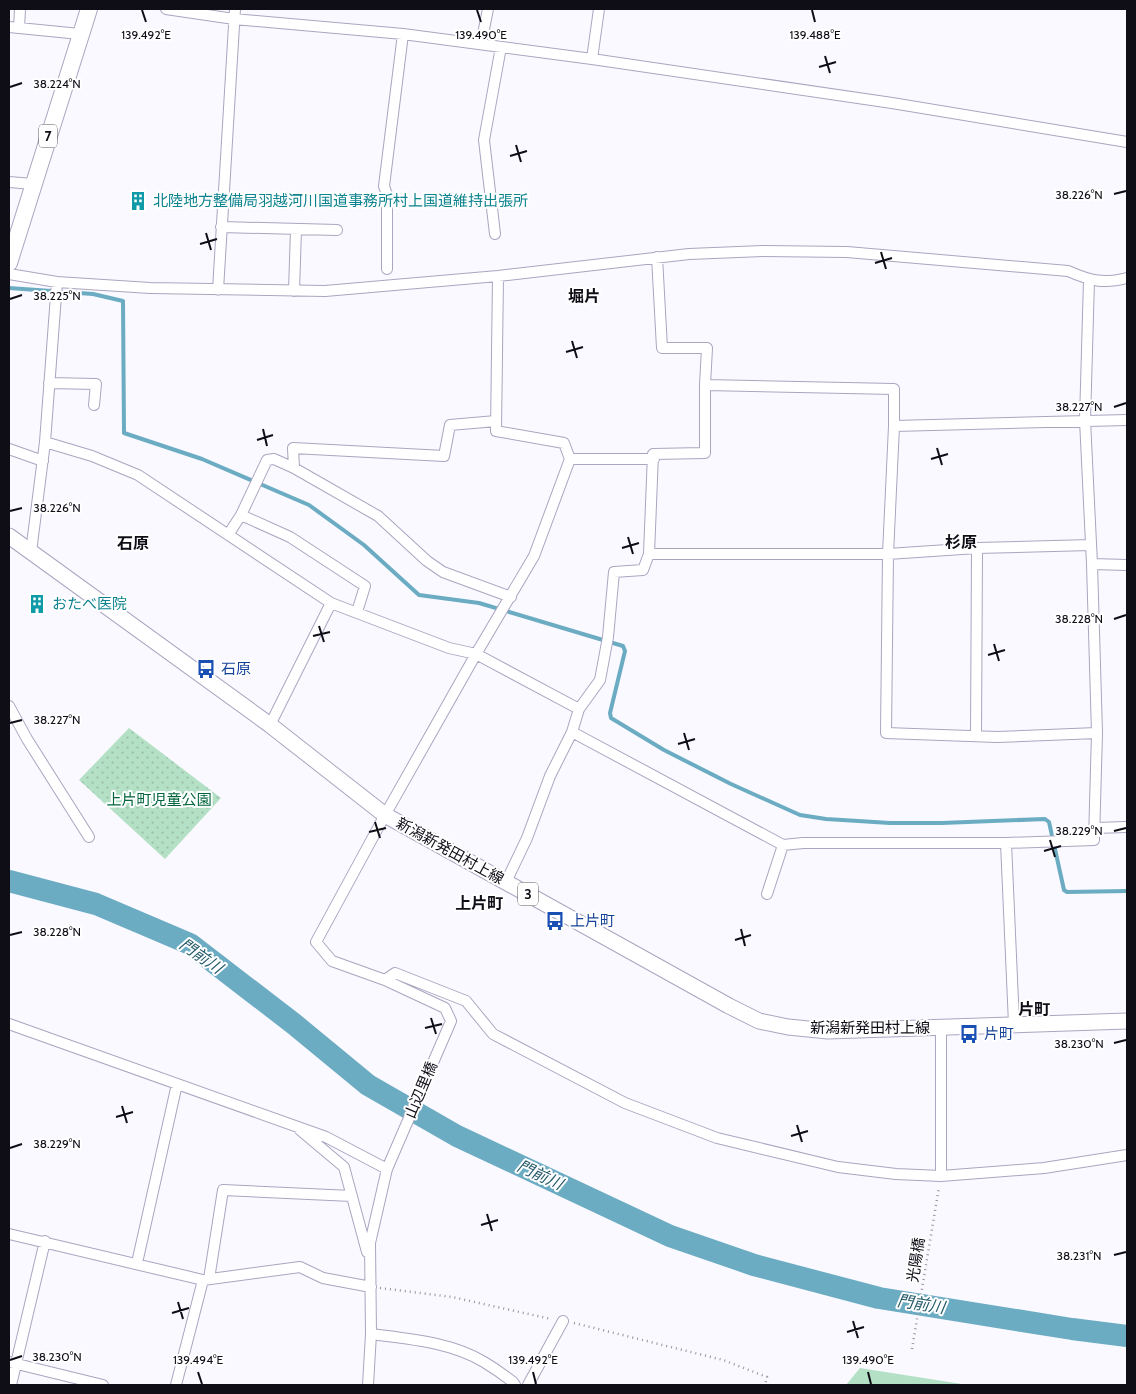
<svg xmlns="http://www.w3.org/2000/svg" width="1136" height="1394" font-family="Cabin,'Noto Sans JP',sans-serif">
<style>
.grass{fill:url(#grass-dots)}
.garden{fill:#b4e0c5}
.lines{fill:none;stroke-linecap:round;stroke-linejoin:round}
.stream{stroke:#6bacc3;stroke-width:4}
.river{stroke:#6bacc3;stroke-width:22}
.minor-casing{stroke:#aba5c0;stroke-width:12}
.primary-casing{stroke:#aba5c0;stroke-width:17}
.trunk-casing{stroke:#aba5c0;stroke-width:18}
.path{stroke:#96949b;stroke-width:2.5;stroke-dasharray:1 4;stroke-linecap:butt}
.minor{stroke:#fff;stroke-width:10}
.primary{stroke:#fff;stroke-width:15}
.trunk{stroke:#fff;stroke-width:16}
.ticks{fill:none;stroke:#0f0d16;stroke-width:2}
.labels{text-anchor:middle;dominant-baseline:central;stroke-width:4;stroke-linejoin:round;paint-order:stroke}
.shield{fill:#fff;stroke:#57565c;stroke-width:1}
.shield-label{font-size:14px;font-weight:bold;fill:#0f0d16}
.culture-label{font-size:15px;fill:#0d838f;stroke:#fff;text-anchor:start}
.transit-label{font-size:15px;fill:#164399;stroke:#fff;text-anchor:start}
.park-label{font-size:15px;fill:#01653d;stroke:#fff}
.street-label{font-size:15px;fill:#0f0d16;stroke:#fff}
.neighbourhood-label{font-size:16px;font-weight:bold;fill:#0f0d16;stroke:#fff}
.water-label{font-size:16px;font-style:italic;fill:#265b6c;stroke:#fff}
.ticks-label{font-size:12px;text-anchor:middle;fill:#0f0d16;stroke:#fff;stroke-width:4;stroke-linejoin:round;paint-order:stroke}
</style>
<defs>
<pattern id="grass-dots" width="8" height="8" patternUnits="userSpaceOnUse" patternTransform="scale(1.25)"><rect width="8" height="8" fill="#b4e0c5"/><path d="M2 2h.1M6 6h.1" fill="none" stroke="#9abfa8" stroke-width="1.8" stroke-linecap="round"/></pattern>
</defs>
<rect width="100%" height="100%" fill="#faf9ff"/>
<path class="grass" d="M129,728l92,70 -56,61 -86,-79z"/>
<path class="garden" d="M860,1368l108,17h-122z"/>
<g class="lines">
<path class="stream" d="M9,288l84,6 30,7 1,132 78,26 107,46 55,40 55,50 60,8 144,43 2,5 -15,62 1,5 53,32 67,34 69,31 26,4 64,4h52l103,-4 4,3 15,68 3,2 60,-1"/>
<path class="river" d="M9,881l87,23 94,40 104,80 74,61 89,51 213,100 84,29 125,33 193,31 55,7"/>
<g class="minor-casing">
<path id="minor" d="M166,9l68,10 169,15 189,25 300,44 235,39
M9,27l71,7
M19,28l1,-19
M481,44l7,-35
M592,59l7,-50
M9,182l24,2
M221,227l116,3
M495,234l-11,-94 17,-93
M387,269v-74l-3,-9 19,-152
M9,274l48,8 93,6 175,3 173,-15 191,-22 74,-3 84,1 221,19c23,10 35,13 59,7
M218,290l17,-281
M294,291l2,-62
M49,383l47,1 -2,21
M705,385l189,4v37
M45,442l47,14 46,19 193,128 118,45 27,6 103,55
M9,449l34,12
M570,459h84
M294,468l-1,-20 151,8 6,-31 46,-4
M241,515l49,22 75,49 -8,26
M228,535l13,-20 26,-55 7,-1 20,9 84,48 49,45 16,11 68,25
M31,552l14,-110 12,-160
M649,554l4,-100 52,-1v-68l2,-37h-45l-5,-91
M1092,564l35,1
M9,706l18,33 62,98
M270,725l61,-122
M572,732l211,113 20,-2h203l88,-3 3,-107 -5,-169 -7,-144 4,-140
M1097,733l-100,4 -111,-4 2,-179 6,-128 233,-6
M976,736l1,-188
M1094,828l33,-1
M1006,843l8,181
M506,882l21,-44 23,-62 22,-44 7,-23 21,-29 8,-43 6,-65 29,-2 6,-16h239l89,-6 114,-3
M767,894l16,-49
M385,980l10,-7 71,28 27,33 132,69 92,35 121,29 58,7 45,2 103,-8 83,-13
M9,1024l317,113 61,32
M300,1130l44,37 23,85
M941,1176v-148
M9,1234l194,46 97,-13 23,11 48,9
M137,1263l40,-179
M209,1279l14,-89 129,6
M371,1334c38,5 80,8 113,28 10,6 20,13 29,20l2,3
M9,1362l94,23
M11,1385l34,-144
M176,1385l27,-105
M368,1385l3,-51 -1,-91 17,-74 64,-148 -6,-13 -60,-28 -53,-19 -16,-19 69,-127 91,-161 58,-98 36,-97 -6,-16 -68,-12 2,-155
M528,1385l35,-64"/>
</g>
<g class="primary-casing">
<path id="primary" d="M9,536l261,189 115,90 344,191 30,15 29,6 40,4 299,-10"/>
</g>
<g class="trunk-casing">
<path id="trunk" d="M9,263l80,-254"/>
</g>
<path class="path" d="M380,1288l72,9 99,22
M574,1323l149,37 44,17 -2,8
M912,1349l27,-162"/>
<use href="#minor" class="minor"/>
<use href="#primary" class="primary"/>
<use href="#trunk" class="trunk"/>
</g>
<path class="ticks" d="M142,10l4,12M477,10l4,12M812,10l3,12M825,56l5,17M819,67l17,-5M10,87l12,-4M516,145l5,17M510,156l17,-5M1114,194l12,-3M206,233l5,17M200,244l17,-5M881,252l5,17M875,263l17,-5M10,299l12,-4M572,341l5,17M566,352l17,-5M1114,407l12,-4M263,429l4,17M257,440l16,-5M937,448l5,17M931,459l17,-5M10,511l12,-3M628,537l5,17M622,548l17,-5M1114,619l12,-4M319,626l5,16M313,636l17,-4M994,644l5,17M988,655l17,-5M10,723l12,-3M684,733l5,17M678,744l17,-5M375,822l5,16M1114,831l12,-3M369,832l17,-4M1050,840l5,17M1044,851l17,-5M741,929l4,17M10,935l12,-3M735,940l16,-5M431,1018l5,16M425,1028l17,-4M1114,1043l12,-3M122,1106l5,17M116,1117l17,-5M797,1125l5,17M791,1136l17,-5M10,1148l12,-4M487,1214l5,17M481,1225l17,-5M1114,1255l12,-3M178,1302l5,17M172,1313l17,-5M853,1321l5,17M847,1332l17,-5M10,1360l12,-4M198,1372l4,12M533,1372l3,12M868,1372l3,12"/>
<defs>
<g id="building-bare" transform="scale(1.5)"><path d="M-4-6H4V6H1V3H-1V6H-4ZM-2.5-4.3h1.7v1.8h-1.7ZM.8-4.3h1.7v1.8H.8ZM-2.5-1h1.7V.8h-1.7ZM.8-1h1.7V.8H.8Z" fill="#0f9aa8" stroke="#fff" stroke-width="2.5" paint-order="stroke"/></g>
<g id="bus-bare" transform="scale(1.5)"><path d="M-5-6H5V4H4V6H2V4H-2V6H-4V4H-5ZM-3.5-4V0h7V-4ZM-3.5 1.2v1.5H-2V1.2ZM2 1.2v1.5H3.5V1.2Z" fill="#1a4fb4" stroke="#fff" stroke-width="2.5" paint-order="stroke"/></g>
</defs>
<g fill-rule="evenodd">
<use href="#building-bare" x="138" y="201"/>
<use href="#building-bare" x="37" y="604"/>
<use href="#bus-bare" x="206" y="669"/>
<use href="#bus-bare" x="555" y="921"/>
<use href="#bus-bare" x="969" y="1034"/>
</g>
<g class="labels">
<g class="shield">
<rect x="39" y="124.5" width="18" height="23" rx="4"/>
<rect x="518" y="882.5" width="20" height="23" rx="4"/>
</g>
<g class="shield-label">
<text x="48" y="136">7</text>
<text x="528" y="894">3</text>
</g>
<g class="culture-label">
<text x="153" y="201">北陸地方整備局羽越河川国道事務所村上国道維持出張所</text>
<text x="52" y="604">おたべ医院</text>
</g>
<g class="transit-label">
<text x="221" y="669">石原</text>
<text x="570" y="921">上片町</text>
<text x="984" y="1034">片町</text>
</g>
<g class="park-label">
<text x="159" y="800">上片町児童公園</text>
</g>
<g class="street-label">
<text transform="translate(450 851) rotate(29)">新潟新発田村上線</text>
<text x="870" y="1028">新潟新発田村上線</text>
<text transform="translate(421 1090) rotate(-67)">山辺里橋</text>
<text transform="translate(916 1260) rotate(-81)">光陽橋</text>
</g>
<g class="neighbourhood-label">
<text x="584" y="296">堀片</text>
<text x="961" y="542">杉原</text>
<text x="133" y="543">石原</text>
<text x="479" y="903">上片町</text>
<text x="1034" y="1009">片町</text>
</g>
<g class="water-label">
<text transform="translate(201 956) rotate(35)">門前川</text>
<text transform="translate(540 1175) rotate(25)">門前川</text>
<text transform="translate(921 1304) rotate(9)">門前川</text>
</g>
</g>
<g class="ticks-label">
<text x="146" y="39">139.492°E</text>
<text x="481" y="39">139.490°E</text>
<text x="815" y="39">139.488°E</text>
<text x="57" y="88">38.224°N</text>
<text x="1079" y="199">38.226°N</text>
<text x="57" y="300">38.225°N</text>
<text x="1079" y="411">38.227°N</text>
<text x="57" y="512">38.226°N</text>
<text x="1079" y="623">38.228°N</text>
<text x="57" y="724">38.227°N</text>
<text x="1079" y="835">38.229°N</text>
<text x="57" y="936">38.228°N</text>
<text x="1079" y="1048">38.230°N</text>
<text x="57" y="1148">38.229°N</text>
<text x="1079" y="1260">38.231°N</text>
<text x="57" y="1361">38.230°N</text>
<text x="198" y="1364">139.494°E</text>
<text x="533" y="1364">139.492°E</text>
<text x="868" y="1364">139.490°E</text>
</g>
<rect width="1136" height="1394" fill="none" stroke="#0f0d16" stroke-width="20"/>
</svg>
